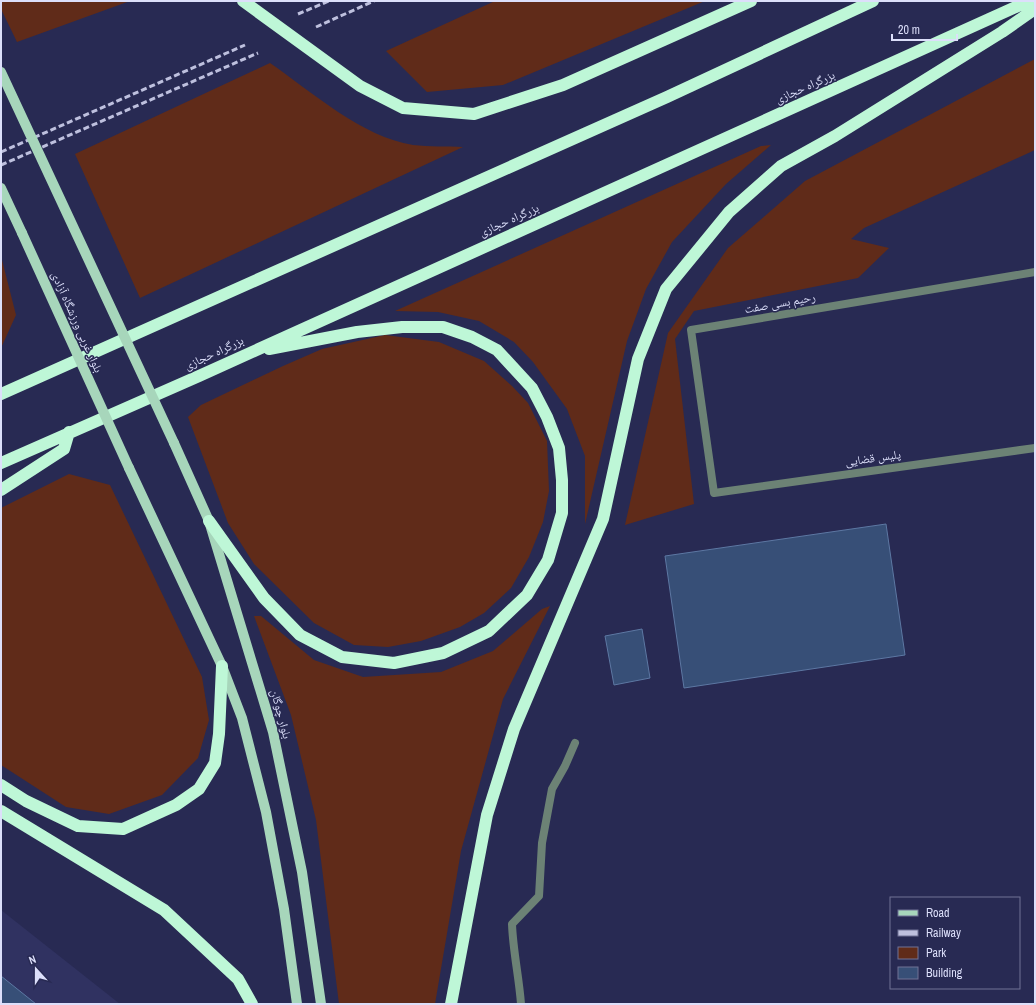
<svg xmlns="http://www.w3.org/2000/svg" width="1036" height="1005" font-family="'Archivo Narrow','Noto Naskh Arabic',sans-serif">
<style>
.built{fill:#303261}
.green{fill:#602b19}
.building{fill:#374f77;stroke:#5d78a3}
.lines{fill:none;stroke-linecap:round;stroke-linejoin:round}
.lane{stroke:#6c8275;stroke-width:8}
.street{stroke:#6c8275;stroke-width:8}
.primary{stroke:#a7d6bb;stroke-width:10}
.highway{stroke:#bef7d7;stroke-width:12}
.rail{stroke:#bec0de;stroke-width:3;stroke-dasharray:6 3;stroke-linecap:butt}
.primary-bridge{stroke:#a7d6bb;stroke-width:10}
.labels{text-anchor:middle;dominant-baseline:central;stroke-width:3;stroke-linejoin:round;paint-order:stroke}
.street-label{font-size:12px;fill:#dcdffa;stroke:#282a53}
</style>
<rect width="100%" height="100%" fill="#282a53"/>
<path class="built" d="M1,910l119,94h-119z"/>
<path class="green" d="M1,1h129l-113,41 -16,-33z
M495,1h210l-202,84 -76,7 -41,-41z
M1035,59v91l-171,78 -13,11 38,9 -31,30 -164,33 -19,28 19,165 -69,21 43,-192 60,-85 77,-67z
M270,63c42,29 92,74 143,82 16,2 34,1 50,2l-323,151 -65,-144z
M771,145l-45,39 -54,58 -26,47 -19,52 -42,183v-68l-18,-47 -34,-47 -19,-20 -35,-21 -41,-9 -43,-1 366,-165z
M1,256l15,59 -15,33z
M385,335l54,7 45,19 28,25 16,17 19,38 2,50 -6,31 -14,35 -18,31 -27,25 -24,14 -39,14 -33,6 -34,-2 -40,-22 -60,-59 -26,-41 -40,-106 13,-12 82,-39 39,-17z
M69,474l41,11 92,192 7,43 -11,38 -36,37 -53,19 -43,-7 -65,-42v-257z
M550,606l-47,93 -42,152 -26,153h-96l-23,-184 -25,-105 -37,-99h7l53,44 49,17 78,-5 52,-21 49,-42z"/>
<path class="building" d="M886,524l19,131 -221,33 -19,-132z
M642,629l8,49 -36,7 -9,-49z
M1,976l35,28h-35z"/>
<g class="lines">
<path class="lane" d="M521,1004c-2,-27 -8,-53 -9,-80l27,-28 3,-53 10,-54 13,-23 10,-23"/>
<path class="street" d="M1035,272l-344,58 23,163 321,-45"/>
<path class="primary" d="M1,188l21,45
M174,443l35,78 64,211 29,140 19,132
M129,468l93,198 20,52 24,94 18,97 13,95"/>
<path class="highway" d="M243,1l117,85 43,22 71,6 89,-29 188,-84
M1,394l666,-297 206,-96
M1,463l198,-87 830,-375
M1,490l63,-41 5,-17
M209,521l55,77 36,37 42,22 52,6 49,-10 46,-22 38,-36 21,-35 14,-47v-33l-3,-32 -12,-31 -15,-29 -35,-38 -25,-13 -29,-10h-41l-45,5 -88,17
M1,785l25,16 52,25 45,3 53,-24 23,-16 16,-26 4,-29 3,-68
M1,811l163,99 74,69 14,25
M451,1004l36,-189 27,-86 89,-210 35,-160 28,-70 63,-77 52,-46 54,-30 167,-104 33,-23"/>
<path class="rail" d="M298,14l31,-13
M316,27l58,-26
M1,152l244,-107
M1,165l257,-112"/>
<path class="primary-bridge" d="M1,72l173,371
M22,233l107,235"/>
</g>
<g class="labels">
<g class="street-label">
<text transform="translate(805 87) rotate(-24)">بزرگراه حجازی</text>
<text transform="translate(509 220) rotate(-24)">بزرگراه حجازی</text>
<text transform="translate(780 303) rotate(-10)">رحیم بسی صفت</text>
<text transform="translate(77 322) rotate(66)">بلوار غربی ورزشگاه آزادی</text>
<text transform="translate(214 353) rotate(-25)">بزرگراه حجازی</text>
<text transform="translate(873 458) rotate(-8)">پلیس قضایی</text>
<text transform="translate(281 714) rotate(75)">بلوار چوگان</text>
</g>
</g>
<rect width="1036" height="1005" fill="none" stroke="#dcdffa" stroke-width="4"/>
<rect x="890" y="897" width="130" height="92" fill="#282a53" stroke="#707296"/>
<rect x="898" y="910" width="20" height="6" fill="#a7d6bb" stroke="#707296"/>
<text x="926" y="917" font-size="12" fill="#dcdffa">Road</text>
<rect x="898" y="930" width="20" height="6" fill="#bec0de" stroke="#707296"/>
<text x="926" y="937" font-size="12" fill="#dcdffa">Railway</text>
<rect x="898" y="947" width="20" height="12" fill="#602b19" stroke="#707296"/>
<text x="926" y="957" font-size="12" fill="#dcdffa">Park</text>
<rect x="898" y="967" width="20" height="12" fill="#374f77" stroke="#707296"/>
<text x="926" y="977" font-size="12" fill="#dcdffa">Building</text>
<g transform="translate(36 969) rotate(339)" stroke="#282a53" stroke-width="3" paint-order="stroke">
<path d="M0-3L7 15L0 10L-7 15Z" fill="#dcdffa"/>
<text y="-6" font-size="11" font-weight="bold" text-anchor="middle" fill="#dcdffa">N</text>
</g>
<path d="M892 34v6h65v-6" fill="none" stroke="#dcdffa" stroke-width="2"/>
<text x="898" y="34" font-size="12" fill="#dcdffa" stroke="#282a53" stroke-width="3" paint-order="stroke">20 m</text>
</svg>
